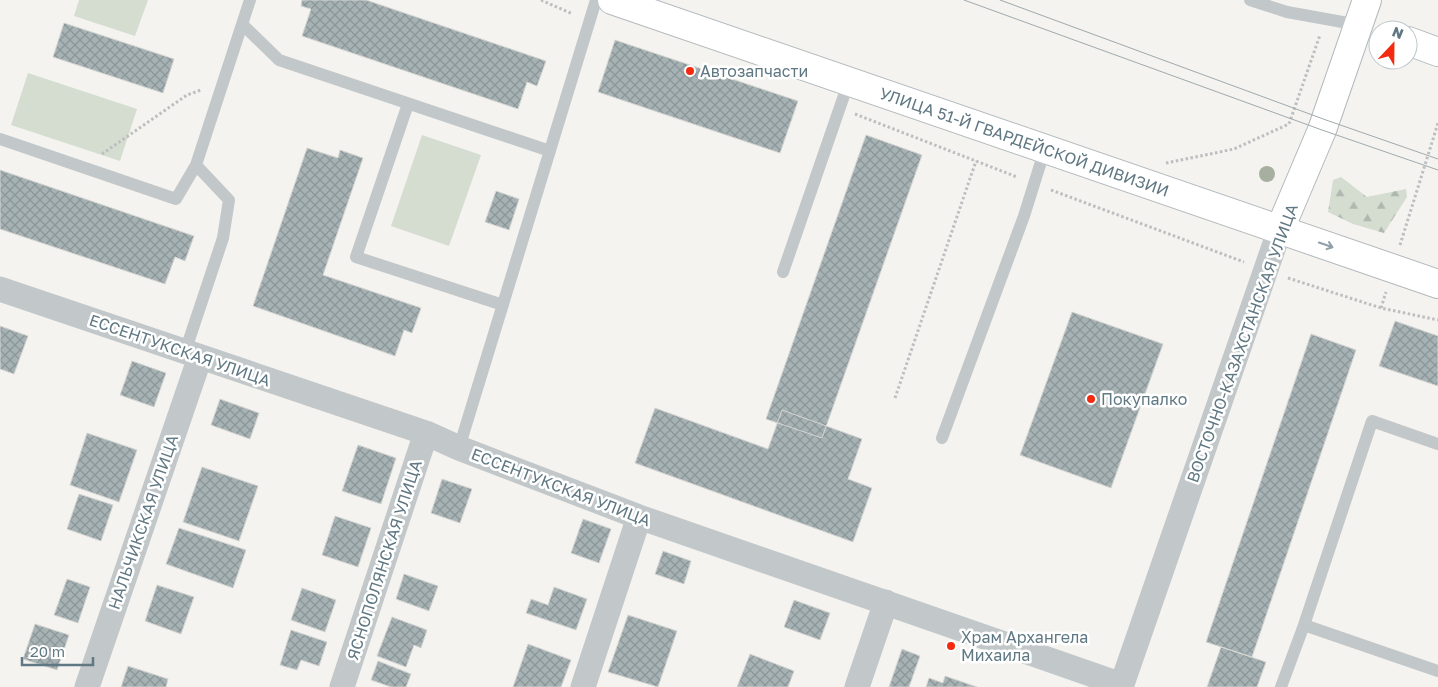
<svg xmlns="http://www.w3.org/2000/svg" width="1438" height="687" font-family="'Golos Text',sans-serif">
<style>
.forest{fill:url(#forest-firs)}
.park{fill:#d5dcd0}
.building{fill:url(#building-cross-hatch);stroke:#d5d5d2}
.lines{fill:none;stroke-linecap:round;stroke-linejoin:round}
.secondary-casing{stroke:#b2b9bc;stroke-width:30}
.path{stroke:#bcbec0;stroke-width:3;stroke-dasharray:2.5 2.5;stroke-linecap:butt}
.lane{stroke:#c2c7c9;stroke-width:12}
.street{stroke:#c2c7c9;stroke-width:25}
.secondary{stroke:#fff;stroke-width:28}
.tram{stroke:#a0a9ad;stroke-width:1}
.tree{fill:#a7b0a0}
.oneway{stroke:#90a0a8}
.poi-dot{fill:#f32910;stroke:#fff;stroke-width:2}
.labels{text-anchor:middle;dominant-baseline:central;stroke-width:5;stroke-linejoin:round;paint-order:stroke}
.poi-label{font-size:16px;fill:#607883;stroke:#fff;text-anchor:start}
.street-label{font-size:16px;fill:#607883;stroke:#fff}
</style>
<defs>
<pattern id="forest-firs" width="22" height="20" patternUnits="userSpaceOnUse" patternTransform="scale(1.25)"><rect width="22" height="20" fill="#d5dcd0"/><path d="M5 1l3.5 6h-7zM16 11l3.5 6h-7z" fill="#b0b7ae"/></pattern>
<pattern id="building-cross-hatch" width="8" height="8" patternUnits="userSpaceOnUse" patternTransform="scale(1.25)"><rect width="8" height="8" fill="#a7b2b5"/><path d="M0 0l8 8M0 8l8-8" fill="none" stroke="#8b9699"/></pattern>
</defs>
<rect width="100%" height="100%" fill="#f4f3ef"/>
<path class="forest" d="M1341,177l26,20 39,-8 1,8 -23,36 -31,-9 -25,-12 5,-32z"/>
<path class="park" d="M79,0h69l-13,36 -61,-20z
M28,73l109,36 -17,52 -109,-36z
M422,135l59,20 -32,91 -58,-20z"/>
<path class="building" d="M302,0h64l180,61 -9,25 -10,-4 -9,27 -216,-73 9,-27 -10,-3z
M64,23l110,36 -11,34 -110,-36z
M615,40l183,61 -18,52 -182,-61z
M866,135l56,20 -100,283 -56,-19z
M307,148l31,10 2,-8 23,8 -40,117 98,33 -9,25 -8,-3 -9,26 -142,-50z
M0,170l194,66 -9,25 -10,-4 -10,27 -165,-55z
M496,191l23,8 -10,31 -24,-8z
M1072,312l91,32 -52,144 -91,-33z
M1395,321l43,15v50l-59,-20z
M0,326l28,10 -14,38 -14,-5z
M1311,334l45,16 -104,307 -46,-15z
M132,361l34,12 -12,34 -34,-12z
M220,399l39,14 -9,26 -39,-14z
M655,408l113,41 14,-39 80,29 -14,40 24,9 -19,54 -218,-79z
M87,433l50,17 -18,52 -49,-17z
M358,445l38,13 -15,46 -39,-13z
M202,467l56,19 -19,55 -56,-19z
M442,479l30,10 -12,34 -29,-10z
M79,494l34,11 -12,36 -34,-12z
M335,516l36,12 -13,39 -36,-12z
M583,519l28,10 -12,34 -28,-10z
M179,528l67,22 -13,38 -67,-24z
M663,551l28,10 -7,23 -29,-10z
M404,574l34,12 -9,25 -33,-12z
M67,579l23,8 -12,36 -24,-8z
M157,585l37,12 -13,37 -36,-13z
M554,587l33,12 -11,31 -50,-17 5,-14 17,6z
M302,588l34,12 -11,32 -34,-12z
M794,600l36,13 -10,27 -36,-13z
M628,615l49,16 -19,56 -50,-15z
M392,617l35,13 -6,18 -7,-3 -8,22 -29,-11z
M35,624l34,11 -12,35 -34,-11z
M291,630l36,12 -8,24 -18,-6 -4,10 -17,-5z
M528,644l43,16 -10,27h-48z
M1221,647l45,15 -9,25h-50z
M902,649l18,7 -11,31h-20z
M750,654l44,17 -6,16h-51z
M378,661l33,13 -5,13h-15l-20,-7z
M128,666l40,13 -2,8h-45z
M945,676l32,11h-51l3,-9 14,5z"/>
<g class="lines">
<g class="secondary-casing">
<g id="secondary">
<path id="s1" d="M612,0l826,284"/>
<path d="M1408,41l30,11"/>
<path d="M1280,229l42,-99 45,-130"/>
</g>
</g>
<path class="path" d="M541,0l32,14
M855,114l162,63
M102,154l85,-59 14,-5
M1166,163l68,-14 55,-25 31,-89
M1051,190l193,72
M1400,245l38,-122
M1288,278l93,30 57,12
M1381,308l5,-16
M895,398l81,-237"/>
<path class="lane" d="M1250,0l37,12 72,13
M242,24l37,36 271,91
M408,104l-52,153 147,48
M0,139l176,60 20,-34
M783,272l66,-191
M185,352l38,-114 6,-38 -33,-35 54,-165
M942,438l82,-222 21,-67
M459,448l137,-448
M1304,625l134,46
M1281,687l23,-62 68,-204 66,23"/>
<path class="street" d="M0,289l426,144 33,15 180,69 483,168
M87,687l113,-330
M342,687l84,-254
M583,687l56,-170
M857,687l29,-85
M1121,687l159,-458"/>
<use href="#secondary" class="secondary"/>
<path class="tram" d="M964,0l358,130 116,40
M1000,0l326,120 112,39"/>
</g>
<circle class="tree" cx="1267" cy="174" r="8"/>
<defs><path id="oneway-shaft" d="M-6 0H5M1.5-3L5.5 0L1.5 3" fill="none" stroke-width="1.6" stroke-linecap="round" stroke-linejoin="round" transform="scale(1.25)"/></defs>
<use class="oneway" href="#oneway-shaft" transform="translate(1326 245) rotate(19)"/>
<g class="poi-dot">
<circle cx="690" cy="71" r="5"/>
<circle cx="1091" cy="399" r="5"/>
<circle cx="951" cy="646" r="5"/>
</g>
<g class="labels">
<g class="poi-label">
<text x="700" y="71">Автозапчасти</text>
<text x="1101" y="399">Покупалко</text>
<text x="961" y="637">Храм Архангела<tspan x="961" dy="18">Михаила</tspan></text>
</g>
<g class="street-label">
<text stroke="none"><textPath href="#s1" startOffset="436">УЛИЦА 51-Й ГВАРДЕЙСКОЙ ДИВИЗИИ</textPath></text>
<text transform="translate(1242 343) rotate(-70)">ВОСТОЧНО-КАЗАХСТАНСКАЯ УЛИЦА</text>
<text transform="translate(180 350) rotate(19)">ЕССЕНТУКСКАЯ УЛИЦА</text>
<text transform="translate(561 487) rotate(21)">ЕССЕНТУКСКАЯ УЛИЦА</text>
<text transform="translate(143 522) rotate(-71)">НАЛЬЧИКСКАЯ УЛИЦА</text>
<text transform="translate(384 560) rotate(-72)">ЯСНОПОЛЯНСКАЯ УЛИЦА</text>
</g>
</g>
<g transform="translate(1393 45) rotate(22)"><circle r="24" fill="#ffffff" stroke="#bfc9cd"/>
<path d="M0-4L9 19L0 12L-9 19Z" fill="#f32910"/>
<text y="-8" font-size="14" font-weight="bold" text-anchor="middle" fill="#607883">N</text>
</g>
<path d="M22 657v8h71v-8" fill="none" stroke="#607883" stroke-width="2.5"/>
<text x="30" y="657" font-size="15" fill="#607883" stroke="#ffffff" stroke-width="4" paint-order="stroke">20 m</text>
</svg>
